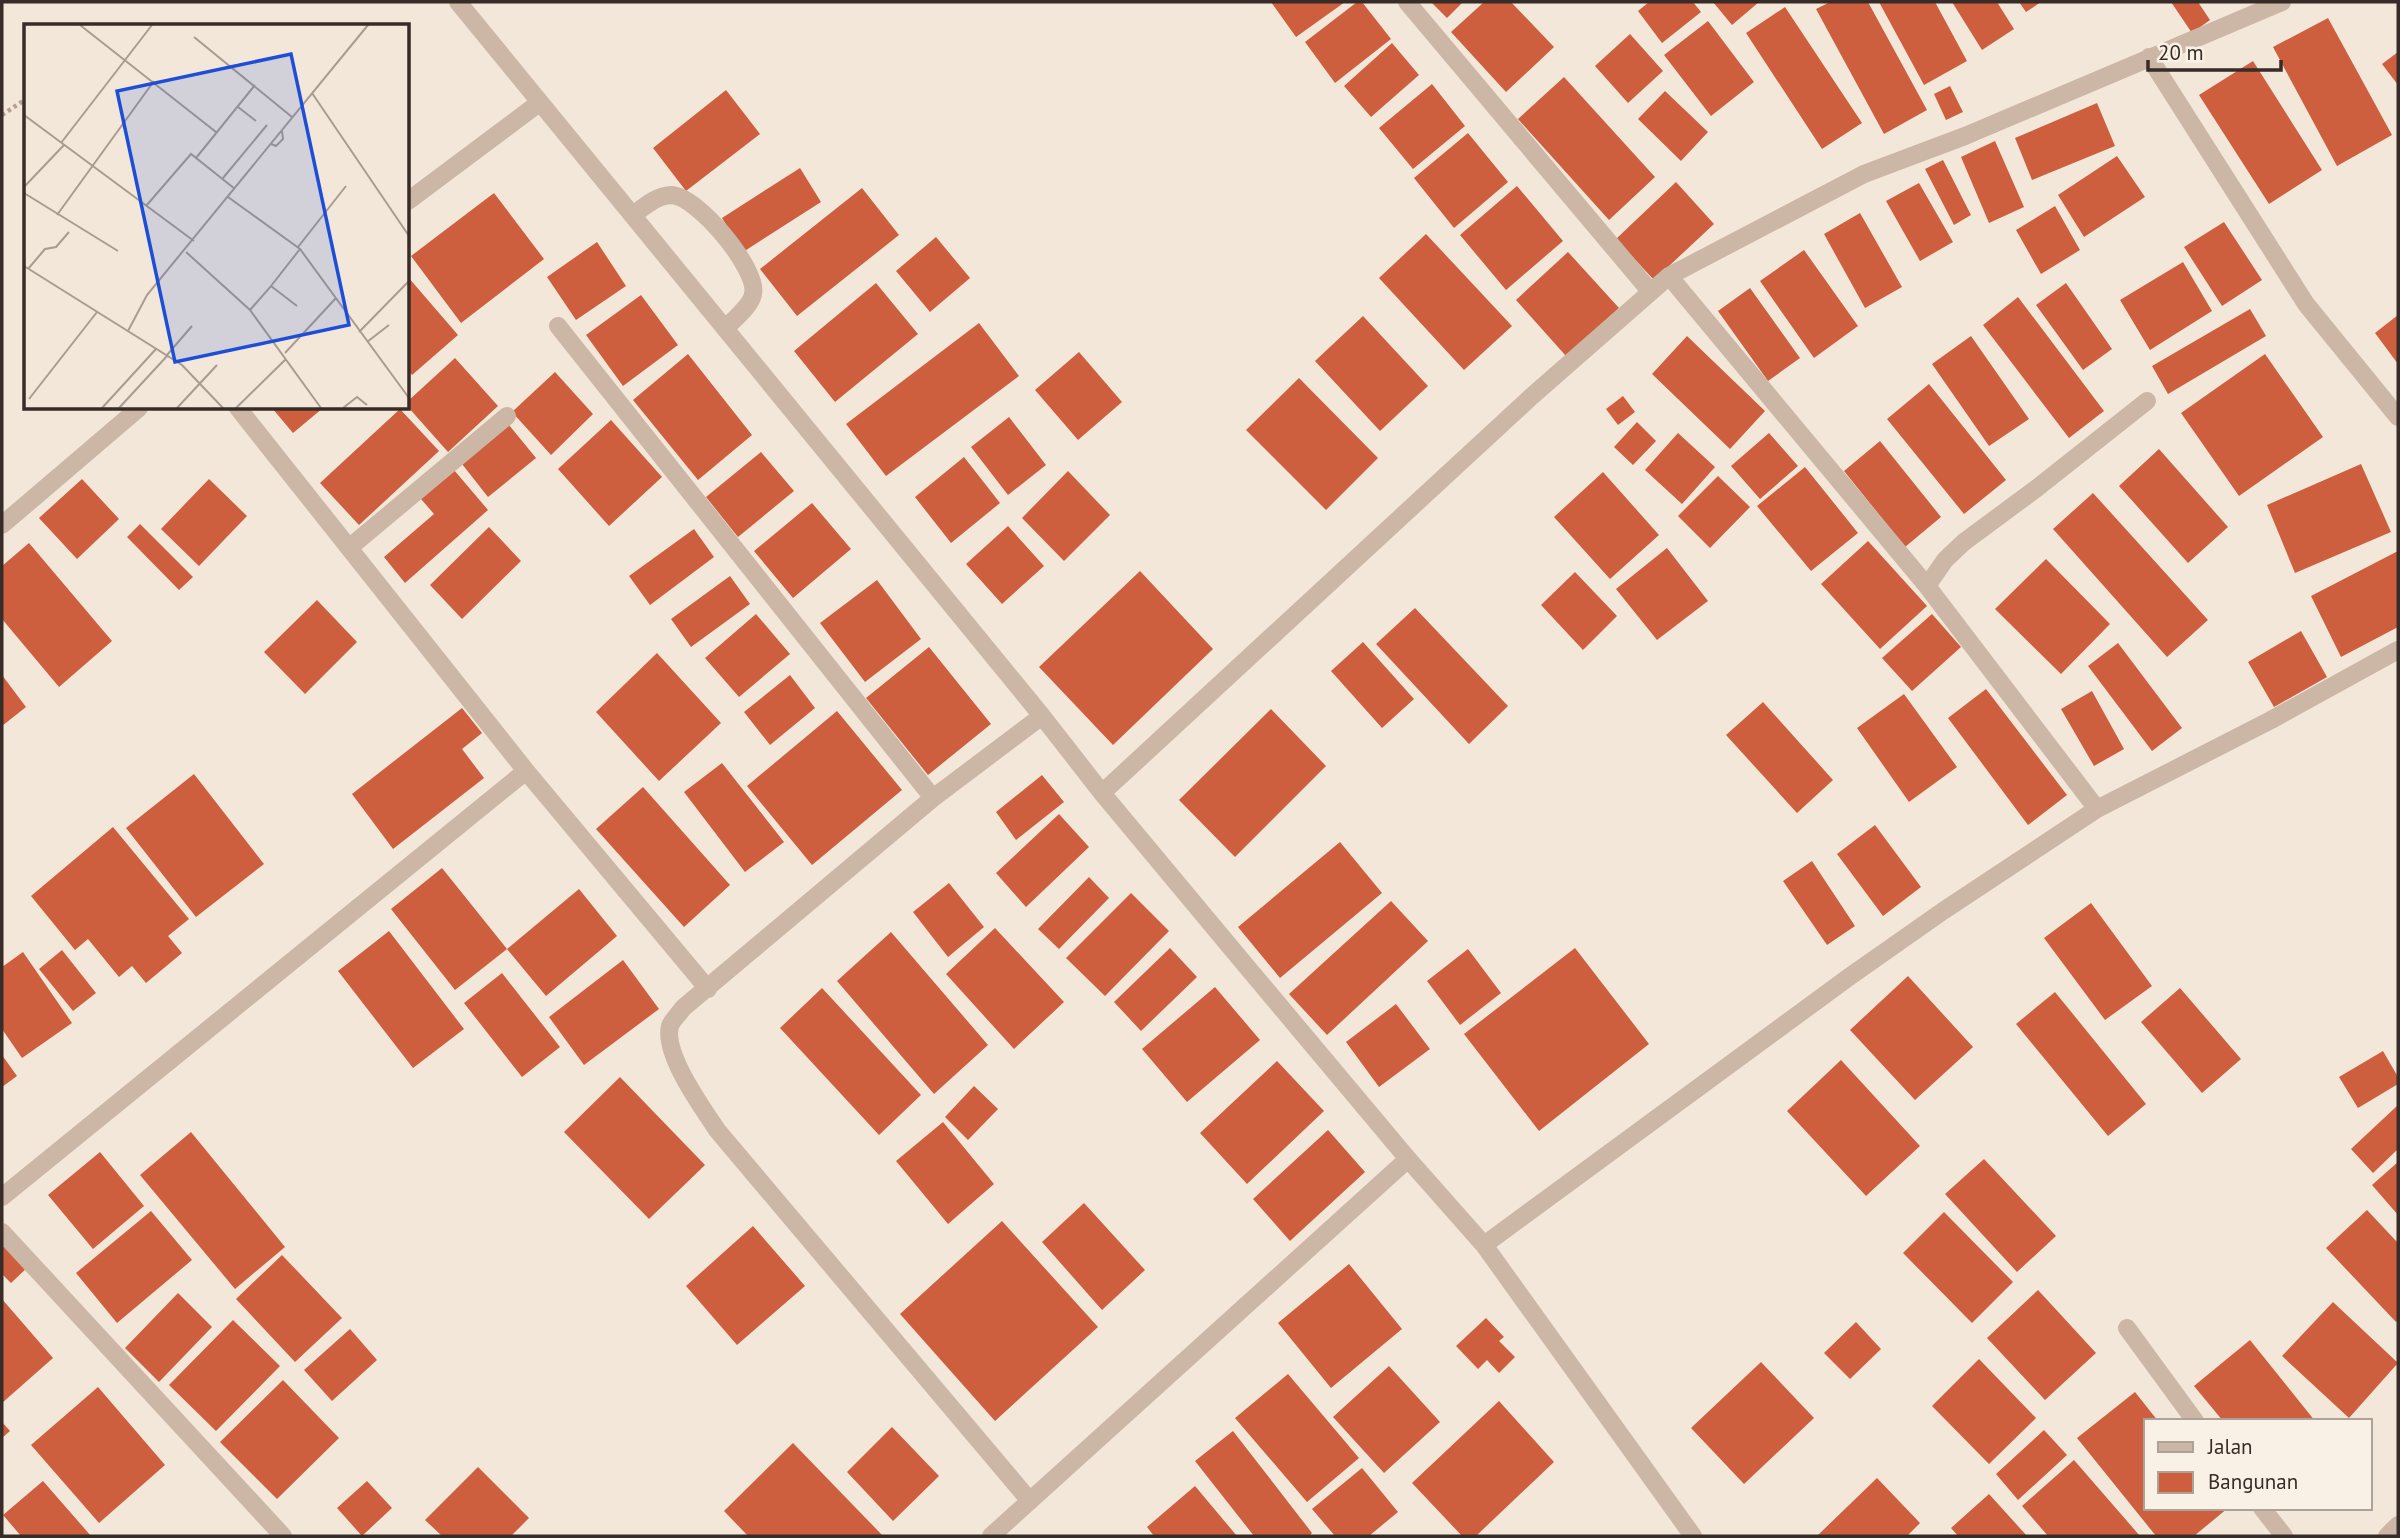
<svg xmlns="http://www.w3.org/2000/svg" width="2400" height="1538" font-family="'PT Sans',sans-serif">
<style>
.building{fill:#cd5f3e}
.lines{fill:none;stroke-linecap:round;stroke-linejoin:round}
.path{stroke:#b8a08f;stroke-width:4.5;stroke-dasharray:3.5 3.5;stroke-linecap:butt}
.minor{stroke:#ccb6a5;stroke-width:18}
.inset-road{fill:none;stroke:#a89c92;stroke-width:2}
.view{fill:#1d4ed8;fill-opacity:0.15;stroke:#1d4ed8;stroke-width:3.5}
.inset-edge{fill:none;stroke:#372c27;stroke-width:3.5}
</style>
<rect width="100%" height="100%" fill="#f3e7da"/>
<path class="building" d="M1271,2h74l-49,35z
M1357,2h5l29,37 -56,44 -30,-41z
M1431,2h32l-16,16z
M1484,2h27l43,45 -48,45 -55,-60z
M1649,2h44l8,10 -39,31 -24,-32z
M1713,2h46l-27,23z
M1830,2h38l59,108 -43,24 -68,-125z
M1879,2h56l32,59 -43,24z
M1952,2h45l17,27 -32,21z
M2019,2h22l-15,10z
M2171,2h27l12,18 -18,13z
M1785,7l77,116 -40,26 -76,-116z
M2328,18l64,117 -55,31 -64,-119z
M1708,21l46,61 -43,34 -47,-61z
M1630,34l33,37 -35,32 -33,-37z
M1392,43l27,32 -48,42 -27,-31z
M2398,52v33l-16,-21z
M2253,61l69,109 -53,34 -70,-109z
M1564,77l91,100 -46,43 -91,-101z
M1432,84l33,42 -52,43 -34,-41z
M1950,86l13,26 -17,8 -12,-26z
M726,90l34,44 -74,57 -33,-43z
M1665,91l43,41 -27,29 -43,-42z
M2097,103l18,43 -83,34 -17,-42z
M1468,133l40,49 -54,46 -40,-50z
M1995,141l29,66 -35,16 -28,-66z
M2117,156l28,41 -61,40 -26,-42z
M1943,160l28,55 -17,10 -29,-56z
M800,168l21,34 -78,50 -21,-34z
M1676,182l38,42 -60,56 -38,-41z
M1919,183l34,59 -33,19 -34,-60z
M1517,186l46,55 -57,49 -46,-55z
M862,188l37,47 -102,81 -37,-47z
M494,193l50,66 -83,64 -50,-67z
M2055,206l25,44 -39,24 -25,-44z
M1860,213l42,74 -37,21 -41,-74z
M2224,222l38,58 -40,26 -38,-59z
M1426,234l86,92 -48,44 -85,-92z
M936,237l34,41 -40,34 -34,-41z
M597,242l29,44 -50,34 -29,-43z
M1804,250l54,76 -44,32 -54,-77z
M1568,252l51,56 -53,48 -50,-56z
M2183,262l29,49 -62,39 -30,-50z
M408,277l50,58 -46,40 -4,-5z
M876,283l42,51 -83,68 -41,-51z
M2066,283l46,66 -29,21 -47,-65z
M1750,288l50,70 -32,23 -50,-70z
M641,295l37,50 -55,41 -37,-51z
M2018,297l86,114 -35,27 -86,-113z
M2250,309l16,27 -98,58 -16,-28z
M2398,315v49l-23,-31z
M1363,316l65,70 -48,45 -65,-70z
M979,323l40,53 -133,100 -40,-52z
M1687,336l78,75 -35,38 -78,-75z
M1971,336l58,83 -40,27 -57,-82z
M1079,352l43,50 -44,38 -43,-50z
M688,354l64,81 -54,45 -65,-80z
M2265,354l58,83 -84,59 -58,-83z
M455,358l43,48 -50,46 -40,-45v-6z
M555,372l38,42 -42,41 -39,-43z
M1299,378l79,80 -52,52 -80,-80z
M1929,384l77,96 -42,34 -77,-95z
M1623,396l12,16 -17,13 -12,-16z
M272,408h51l-30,25z
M400,409l39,42 -80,74 -39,-42z
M1009,417l37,48 -38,30 -37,-48z
M611,420l51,57 -53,49 -51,-57z
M1637,422l19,19 -23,24 -19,-18z
M509,425l27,33 -48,39 -26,-33z
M1678,433l37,34 -33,37 -37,-34z
M1769,433l29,33 -38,33 -29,-33z
M1880,441l61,76 -36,30 -61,-76z
M2159,449l69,78 -40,36 -69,-77z
M761,452l33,39 -56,46 -32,-40z
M964,457l36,46 -49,40 -36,-46z
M2361,464l30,68 -96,41 -28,-68z
M1805,467l53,66 -47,38 -54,-65z
M454,470l34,40 -83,73 -21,-26 50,-43 -13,-15z
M1068,471l42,44 -46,46 -42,-43z
M1603,472l56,63 -49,44 -56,-62z
M1718,476l32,31 -40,41 -32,-32z
M82,479l37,40 -42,40 -38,-41z
M209,479l38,37 -48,50 -38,-37z
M2093,493l115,127 -41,37 -114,-128z
M812,503l39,46 -58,49 -39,-47z
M140,524l53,53 -14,13 -52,-53z
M1008,526l36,40 -42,38 -36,-40z
M489,527l32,34 -59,58 -32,-34z
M694,529l20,28 -64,48 -21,-29z
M1868,541l59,65 -47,43 -59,-65z
M29,543l83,98 -53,46 -57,-68v-53z
M1667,548l41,53 -51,39 -41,-51z
M2398,551v76l-57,30 -30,-61z
M2046,559l64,65 -49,50 -66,-65z
M1140,571l73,78 -100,96 -74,-78z
M1575,572l42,44 -34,34 -42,-45z
M730,576l20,28 -59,43 -20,-28z
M877,580l44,59 -56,43 -45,-59z
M317,600l40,42 -52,52 -41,-42z
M1415,608l93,98 -39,38 -93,-100z
M756,614l34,40 -51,43 -34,-39z
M1932,614l29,33 -49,44 -30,-33z
M2301,631l26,46 -53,30 -26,-45z
M1363,642l51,57 -32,29 -51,-57z
M2118,643l64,85 -30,23 -64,-85z
M929,647l62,77 -63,51 -62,-77z
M657,653l64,70 -62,58 -63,-69z
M2,675l24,32 -24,19z
M790,675l25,33 -45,37 -26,-33z
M1986,689l81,106 -39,30 -80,-107z
M2092,691l32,58 -30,17 -33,-57z
M1904,694l53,73 -48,35 -52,-74z
M1763,702l70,78 -36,33 -71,-78z
M462,708l20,25 -20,16 22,29 -91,71 -41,-55z
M1271,709l55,57 -91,91 -56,-57z
M837,711l65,79 -90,75 -65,-79z
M722,763l62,79 -39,30 -61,-80z
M194,774l70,90 -68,53 -70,-89z
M1042,775l22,27 -48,38 -20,-28z
M643,787l87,98 -46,42 -88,-98z
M1059,814l30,33 -63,60 -30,-34z
M1875,825l46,62 -38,29 -46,-62z
M113,827l76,92 -21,17 14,17 -36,30 -14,-17 -13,11 -31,-38 -13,11 -44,-54z
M1340,842l42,51 -102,85 -42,-51z
M1812,861l43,65 -28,19 -44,-64z
M442,868l65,81 -52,41 -64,-81z
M1089,877l20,21 -50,51 -21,-20z
M949,883l35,44 -36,30 -35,-45z
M579,889l38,47 -71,60 -39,-47z
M1131,893l38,38 -64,65 -39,-38z
M1391,901l37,40 -101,94 -38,-41z
M2091,903l61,83 -47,34 -61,-82z
M995,928l69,74 -50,47 -68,-75z
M389,931l75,98 -51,39 -75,-97z
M891,932l97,113 -54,49 -97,-113z
M1170,948l27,29 -56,54 -27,-29z
M1575,948l74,96 -110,87 -75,-97z
M1468,949l33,44 -41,32 -33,-44z
M62,950l34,43 -23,18 -34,-42z
M23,952l49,71 -50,35 -20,-29v-62z
M623,960l36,49 -75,56 -35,-48z
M502,973l58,74 -38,30 -58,-74z
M1908,976l65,71 -58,53 -65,-70z
M1215,987l45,53 -73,62 -45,-53z
M822,988l99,107 -42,40 -99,-107z
M2180,988l61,71 -39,34 -61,-71z
M2055,992l91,112 -38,32 -92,-112z
M1396,1004l34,45 -51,38 -33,-45z
M2383,1051l15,26v7l-40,24 -19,-31z
M2,1055l15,21 -15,11z
M1841,1060l79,86 -54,50 -79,-85z
M1277,1061l47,50 -77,73 -47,-51z
M620,1077l85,88 -56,54 -85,-87z
M974,1086l24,23 -30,31 -23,-23z
M2398,1105v44l-25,24 -22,-24z
M943,1122l51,62 -46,40 -52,-63z
M1328,1130l37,42 -75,69 -37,-42z
M191,1132l94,115 -50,42 -95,-114z
M100,1152l44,54 -51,43 -45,-54z
M1984,1159l72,77 -39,36 -72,-78z
M2398,1162v53l-26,-30z
M1084,1203l61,67 -43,40 -60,-68z
M2367,1210l31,33v77l-2,2 -70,-74z
M151,1211l41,49 -75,63 -41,-50z
M1944,1212l69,70 -41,41 -69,-70z
M1002,1221l96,106 -103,94 -95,-107z
M753,1226l52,60 -68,59 -51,-59z
M6,1244l23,22 -18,17 -9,-9v-26z
M282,1255l60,63 -47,44 -59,-63z
M1349,1264l53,65 -71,59 -53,-65z
M2038,1290l58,63 -51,47 -58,-62z
M178,1293l34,34 -53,55 -34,-34z
M2,1299l51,59 -51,45z
M2333,1302l65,61 -49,55 -67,-62z
M1486,1318l18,19 -5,4 16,16 -16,16 -12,-13 -9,9 -22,-23z
M233,1320l47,46 -64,65 -47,-46z
M1856,1322l25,27 -31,30 -26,-26z
M350,1329l27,31 -45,41 -28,-31z
M2250,1340l65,81h-92l-29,-35z
M1979,1359l57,59 -47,46 -57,-58z
M1761,1362l53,56 -70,66 -53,-56z
M1389,1366l51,56 -56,51 -51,-56z
M1288,1374l71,84 -52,44 -72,-84z
M283,1380l56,58 -62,61 -57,-57z
M98,1387l67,78 -66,58 -68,-78z
M2135,1392l23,29h-12v87h82l-34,28h-38l-79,-98z
M1499,1401l55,61 -78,74h-14l-50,-53z
M2,1422l8,9 -8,7z
M892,1427l47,49 -46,45 -46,-49z
M2044,1430l23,25 -49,45 -22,-26z
M1233,1431l79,102 -3,3h-55l-59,-75z
M793,1443l90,93h-135l-24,-25z
M2074,1460l66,76h-92l-26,-30z
M478,1467l51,51 -18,18h-69l-17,-16z
M1362,1468l36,44 -29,24h-34l-23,-27z
M1877,1478l43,45 -13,13h-90z
M43,1481l48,55h-70l-18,-21z
M367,1481l25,27 -30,28 -25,-28z
M1195,1486l42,50h-83l-7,-9z
M1989,1494l38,42h-69l-7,-8z"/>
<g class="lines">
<path class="path" d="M2,115l24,-16"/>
<path class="minor" d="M458,2l584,714 60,77 135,162 171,204 76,86 209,291
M1407,2l243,289
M2149,57l157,247 92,113
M408,201l131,-98
M633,215c12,-9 23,-19 38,-20 26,0 88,75 82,99 -2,12 -19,25 -27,34
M1669,276l258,310
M558,326l375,472
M238,408l288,363 182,218
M2,525l137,-117
M350,547l157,-131
M1102,793l430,-397 137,-120 195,-102 101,-38 317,-134
M2097,809l-170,-223 18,-26 19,-18 73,-54 110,-87
M2,1197l524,-426
M2,1232l281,304
M1484,1245l365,-268 94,-66 154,-102 174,-89 127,-70
M2127,1328l68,93
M1030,1501l-313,-371c-15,-23 -54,-76 -47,-104 2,-6 10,-13 13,-18l250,-210 109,-82
M2262,1508l22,28
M991,1536l417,-377
M2387,1536l11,-11"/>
</g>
<g transform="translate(24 24)">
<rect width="385" height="385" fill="#f3e7da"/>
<path class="inset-road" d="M56,1l136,107M170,13l98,80M288,69l97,143M214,83l18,14M0,91l170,126M37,119l91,-118M247,120l5,2 7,-7 -1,-8M172,134l59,-73M199,154l44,-53M0,163l40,-42M0,169l94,58M204,173l72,52 109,149M122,182l45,-52 44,35M33,191l97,-134M274,223l48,-61M162,228l64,58 71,98M0,242l158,99 41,43M4,245l17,-20 11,-2 13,-15M247,262l29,-37M226,286l21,-24 26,20M104,307l19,-36 221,-270M335,308l50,-51M343,318l22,-17M261,329l51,-55M143,331l25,-29M5,375l68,-87M78,384l54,-59M95,384l48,-52M153,384l40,-43M212,384l50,-49M319,384l14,-11 10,8"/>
<path class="view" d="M267,30l58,271 -174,37 -58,-271z"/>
<rect width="385" height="385" class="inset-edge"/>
</g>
<rect width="2400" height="1538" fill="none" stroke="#372c27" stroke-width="7"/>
<rect x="2144" y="1419" width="228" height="91" fill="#faf1e6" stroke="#aca29a" stroke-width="2"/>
<rect x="2158" y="1442" width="35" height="10" fill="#ccb6a5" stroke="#aca29a" stroke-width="2"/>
<text x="2208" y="1454" font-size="21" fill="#372c27">Jalan</text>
<rect x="2158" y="1472" width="35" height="21" fill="#cd5f3e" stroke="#aca29a" stroke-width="2"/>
<text x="2208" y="1489" font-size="21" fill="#372c27">Bangunan</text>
<path d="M2148 60v10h133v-10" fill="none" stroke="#372c27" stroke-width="3.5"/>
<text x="2158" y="60" font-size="21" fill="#372c27" stroke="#faf1e6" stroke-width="5" paint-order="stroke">20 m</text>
</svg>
